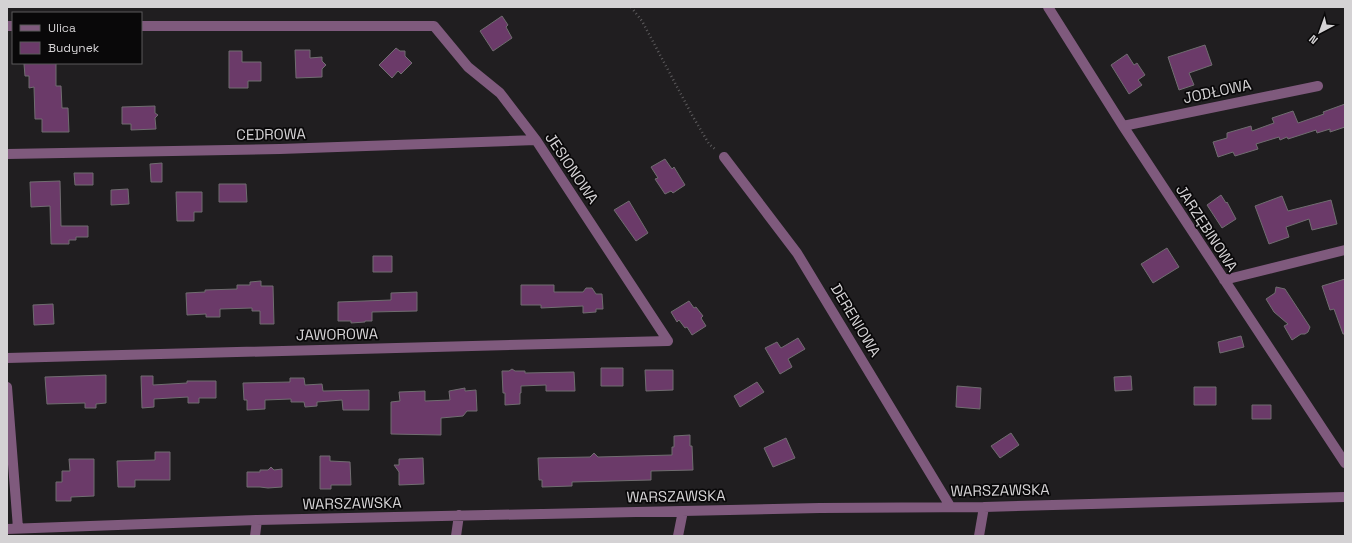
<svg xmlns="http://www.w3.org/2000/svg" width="1352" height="543" font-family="'Space Grotesk',sans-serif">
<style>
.building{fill:#6b3a69;stroke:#706d70}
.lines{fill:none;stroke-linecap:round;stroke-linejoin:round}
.path{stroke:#5d5b5d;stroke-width:2.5;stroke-dasharray:1 3;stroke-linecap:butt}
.minor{stroke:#7f5a7d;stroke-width:10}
.labels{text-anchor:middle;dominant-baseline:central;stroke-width:3.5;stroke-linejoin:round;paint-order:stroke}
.street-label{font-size:15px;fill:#d4d2d4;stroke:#090809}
</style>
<rect width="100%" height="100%" fill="#201e20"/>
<path class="building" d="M502,16l6,9 -2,2 6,11 -19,13 -13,-20z
M1205,45l7,20 -23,8 5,12 -15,5 -11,-33z
M396,48l4,3h5v5l7,7 -11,11 -3,-3 -6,7 -13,-13z
M295,50h15v8l12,-1v4l4,4 -4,4v8l-26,1z
M229,51h13v11h19v19h-13v7h-19z
M1127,54l7,11 3,-2 8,12 -7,5 4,5 -13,9 -18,-29z
M29,63h27v23h5l1,22h6l1,24h-27v-13h-7l-1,-32 -5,1v-12h-4l-1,-12z
M1345,104v23l-15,5v-3l-13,4 -1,-3 -28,9 -1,-2 -7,3 -1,-3 -23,7 2,5 -23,7 -2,-4 -15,5 -5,-15 14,-4v-5l24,-7 1,5 22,-8 -2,-5 21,-7 5,12 26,-9 -1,-2z
M155,106v7l3,2 -3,3 1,11 -25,1v-6h-9v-17z
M665,159l7,10 2,-2 11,18 -12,8 -2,-2 -6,3 -10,-15 3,-1 -7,-11z
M162,163v19h-11l-1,-18z
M74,173h19v12h-18z
M60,181l1,45h27v11h-12v3h-7v4h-18l-1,-38 -19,1 -1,-25z
M219,184h27l1,18h-28z
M128,189l1,15 -18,1v-15z
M176,192h26v20h-8v9h-17z
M1221,195l5,8 1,-1 9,17 -14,9 -15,-23z
M1282,196l6,15 43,-11 6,24 -25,6 -3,-11 -23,8 3,10 -20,7 -14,-38z
M629,201l19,32 -12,8 -22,-31z
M1167,248l12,19 -26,16 -12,-19z
M373,256h19v16h-19z
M1345,279v55h-2l-9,-25 -4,1 -8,-24z
M261,281v5h12l1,38h-14v-13h-8v-3l-32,1v8h-14v-3l-19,1 -1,-22 19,-1v-2l32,-1v-4h13v-3z
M521,285h33v7h29l3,-4h6l4,6h6l1,15h-7v3l-13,1v-7l-42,2v-3h-20z
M1276,287l9,2 25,38 -2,5 -3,2h-4l-9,6 -8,-14 4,-2 -14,-12 -8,-13 9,-6z
M417,292v19l-45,1v9h-7v1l-14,1v-2h-13v-19l53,-2v-7z
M689,301l5,7 2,-1 7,9 -2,2 5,8 -14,9 -5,-8 -2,1 -6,-8 -2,2 -6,-10z
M53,304l1,20 -20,1 -1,-20z
M1241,336l3,11 -24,6 -2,-11z
M798,338l7,11 -17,10 4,8 -12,7 -15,-26 12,-6 4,6z
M601,368h22v18h-22z
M512,369l3,2h10v2l49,-1 1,19h-29v-6l-25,1v7h-1v11l-15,1v-12h-2l-1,-22h7z
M645,370h28v20l-27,1z
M106,375v28l-10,1v4h-11v-5l-38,1 -2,-27z
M141,376h12v9l34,-2v-2h29v17h-17v5h-11v-6l-34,2v8l-12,1z
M1131,376l1,14 -17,1 -1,-14z
M290,378h14l1,7 17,-1 1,7 46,-1v20h-26l-1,-10 -25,2v4l-12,1 -1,-5h-13v-3l-26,1v9l-18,1v-10h-3l-1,-17 47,-1z
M757,382l7,10 -24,15 -6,-11z
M957,386l24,2 -1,21 -24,-2z
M1194,387h22v18h-22z
M465,388v3l11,-1 1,21h-10l-4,5 -22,2v17l-50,-1v-32l9,-1 -1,-9 26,-1v10l25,-1 -1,-9z
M1252,405h19v14h-19z
M1011,433l8,12 -19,13 -9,-12z
M690,435v11h2l1,24 -42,1v9l-79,2v4l-30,1v-7h-3l-1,-22 52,-1 4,-4 4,4 74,-2v-8h2v-11z
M786,438l9,20 -22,9 -9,-19z
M155,452h15v28h-35v7h-17l-1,-26 38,-1z
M320,456h10v5l20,1 1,23h-20v4h-11z
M423,458l1,26 -25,1v-13l-5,-7h5v-6z
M69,459h25v37l-23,1v4h-15v-19h6v-11h8z
M271,467l3,3 8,-1v18l-14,1 -8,-1h-13v-15h13v-2h8z"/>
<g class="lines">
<path class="path" d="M631,7l11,14 50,94 17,29 6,5"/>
<path class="minor" d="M1048,7l75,119 222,337
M7,26h6
M141,26h293l34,41 32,26 36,47 132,201
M1123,126l195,-40
M7,154l273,-5 256,-9
M724,157l73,96 153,253
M1224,280l121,-30
M7,358l661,-17
M7,387l11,141
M7,529l250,-9 563,-12 164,-1 361,-10
M255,536l2,-16
M456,536l3,-21
M678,536l5,-25
M979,536l5,-29"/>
</g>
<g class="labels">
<g class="street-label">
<text transform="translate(1217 91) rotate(-12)">JODŁOWA</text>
<text transform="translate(271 134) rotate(-1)">CEDROWA</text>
<text transform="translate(572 168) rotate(56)">JESIONOWA</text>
<text transform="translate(1207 228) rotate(57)">JARZĘBINOWA</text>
<text transform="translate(856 320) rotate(59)">DERENIOWA</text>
<text transform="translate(337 334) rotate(-1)">JAWOROWA</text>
<text transform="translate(1000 490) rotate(-1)">WARSZAWSKA</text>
<text transform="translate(676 496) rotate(-1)">WARSZAWSKA</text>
<text transform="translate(352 503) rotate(-1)">WARSZAWSKA</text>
</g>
</g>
<rect width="1352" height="543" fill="none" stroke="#d4d2d4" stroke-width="16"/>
<rect x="12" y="12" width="130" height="52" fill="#090809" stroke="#5a595a"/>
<rect x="20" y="25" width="20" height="6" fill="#7f5a7d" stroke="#5a595a"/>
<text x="48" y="32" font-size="12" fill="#d4d2d4">Ulica</text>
<rect x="20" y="42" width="20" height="12" fill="#6b3a69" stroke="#5a595a"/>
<text x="48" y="52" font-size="12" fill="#d4d2d4">Budynek</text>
<g transform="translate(1320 32) rotate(221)" stroke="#090809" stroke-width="3" paint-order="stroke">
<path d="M0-3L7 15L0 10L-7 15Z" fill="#d4d2d4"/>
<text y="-6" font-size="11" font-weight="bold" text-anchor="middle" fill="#d4d2d4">N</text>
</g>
</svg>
